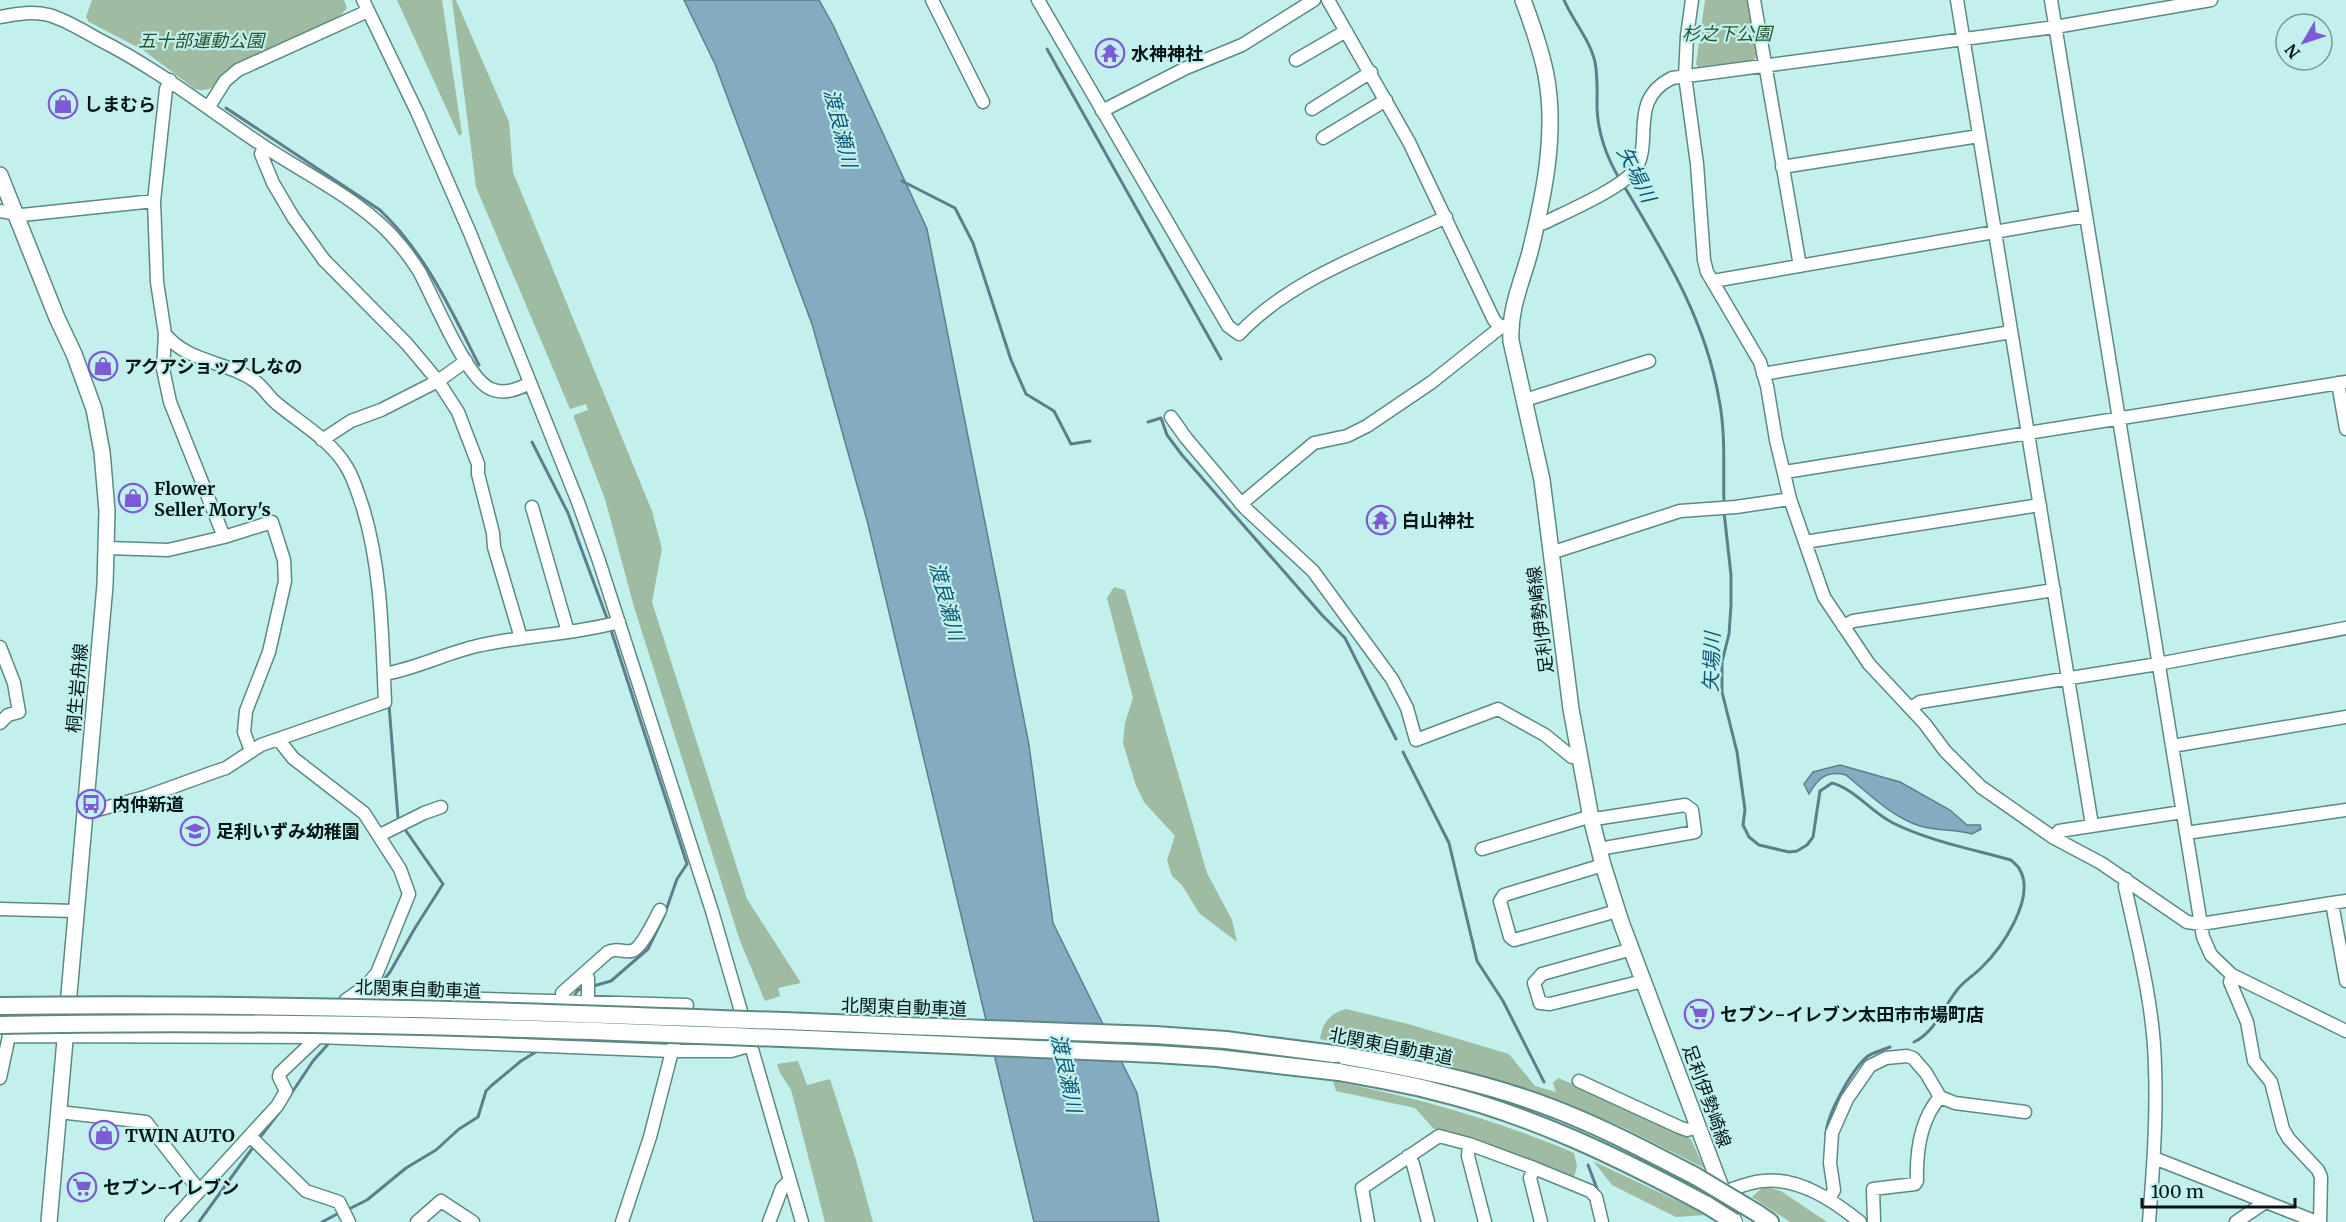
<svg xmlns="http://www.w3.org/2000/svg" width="2346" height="1222" font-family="Merriweather,'Noto Sans JP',serif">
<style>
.green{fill:#9fbca3}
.water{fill:#84abc0;stroke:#5e7e8c;stroke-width:1.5}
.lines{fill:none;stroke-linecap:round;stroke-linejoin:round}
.stream{stroke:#5e7e8c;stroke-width:3}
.minor-casing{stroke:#5d8985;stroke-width:15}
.major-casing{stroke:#5d8985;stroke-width:18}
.highway-casing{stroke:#5d8985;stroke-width:20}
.minor{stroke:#fff;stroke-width:12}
.major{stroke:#fff;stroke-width:15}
.highway{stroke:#fff;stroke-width:16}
.highway-bridge-casing{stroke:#5d8985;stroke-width:20;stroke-linecap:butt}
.highway-bridge{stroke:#fff;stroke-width:16}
.labels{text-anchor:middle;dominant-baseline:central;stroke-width:4.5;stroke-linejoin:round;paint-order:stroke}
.park-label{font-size:18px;font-style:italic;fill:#24542e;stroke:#c2f1ed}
.poi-label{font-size:18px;font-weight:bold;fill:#041514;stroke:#c2f1ed;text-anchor:start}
.street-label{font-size:18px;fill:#041514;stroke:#c2f1ed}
.water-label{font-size:20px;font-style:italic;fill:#0d5976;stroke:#c2f1ed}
</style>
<rect width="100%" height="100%" fill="#c2f1ed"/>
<path class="green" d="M92,0h252l3,8 -11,12 -105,49c-15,10 -14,25 -36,20l-52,-39 -54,-28 -3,-5z
M397,0h45l20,134 -3,2z
M452,0h4l53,122 4,50 139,339 10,38 -10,53 95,297 54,84 -23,5 2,8 -15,5 -25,-60 -106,-334 -29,-108 -31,-81v-3l14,-5 -2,-6 -16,5 -94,-222z
M1705,0h44l9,55 -4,5 -56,7 -2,-3z
M1114,587l11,3 82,283 25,47 5,22 -38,-29 -17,-28 -10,-9 -5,-16 8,-24 -31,-34 -9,-19 -12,-40 2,-20 8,-25 -26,-100z
M1346,1009l62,15 101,30 26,32 21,6 -3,-9 5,-5 50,20 83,41 13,29 -80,-40 -52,-22 -73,-26 -83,-23 -68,-15 -9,1 -19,-4c3,-17 9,-25 26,-30z
M798,1061l9,24 23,-6 26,81 17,62h-48l-34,-132 -11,-17 -3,-9z
M1333,1081c82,16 164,39 241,72l3,13 -3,12 -141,-50 -18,-20 -79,-17z
M1593,1161l114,54 -31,2 -64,-32z
M1764,1186l17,5 46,31h-37l-38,-25z"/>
<path class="water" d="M684,0h135l14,25 94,204 102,516 24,178 84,170 22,129h-125l-166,-698 -56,-200 -97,-260z
M1840,765l60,17 50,28 17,15h13l1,4 -9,5c-17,-5 -35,-3 -52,-8 -28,-9 -51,-32 -74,-51 -19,-5 -28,3 -37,19l-5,-10 9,-12z"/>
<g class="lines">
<path class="stream" d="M1564,0c9,21 26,40 31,62 3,15 2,31 2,46 1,25 9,48 22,70
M1047,49l174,310
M226,108l154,102c46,44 71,100 99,155
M902,181l53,27 18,35 38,117 15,34 28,17 17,33 19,-3
M1624,186c41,69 81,132 95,213 7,35 4,71 5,106
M1148,422l13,-4 6,17 15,20 140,160 23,23 51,101
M532,442l36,71 40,108
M1724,512l7,63v30l-2,29 -7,28v30l15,60 8,58 -2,15 6,12 10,8 30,7 8,-1 10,-6 6,-8 7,-46 12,-8c23,6 39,29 61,40 36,18 79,26 118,37 3,3 7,6 9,10 16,29 -19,79 -39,98 -8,8 -17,13 -24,22 -14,18 -22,42 -43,52
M389,705l9,113 3,4
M1403,752l46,91 28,118 26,40 41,81
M590,987l21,-6 37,-32 16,-33 13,-37 10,-15 -77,-237
M374,992l16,-20 25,-44 28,-44 -39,-56
M572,999l6,-9 6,-2
M289,1097l24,-36 17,-19
M1826,1134c1,-20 26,-65 42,-78 6,-4 15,-6 22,-9
M258,1140l23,-30
M1588,1165l11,29
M345,1211l22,-11 39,-32 30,-18 23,-21 19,-12 8,-26 5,-5 30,-25 18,-11
M199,1222l55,-76
M322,1222l17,-9"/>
<g class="minor-casing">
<path id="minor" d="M363,0l55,114 52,119 108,269 21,59 113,350 90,311
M932,0l51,102
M1038,0l190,326 11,8c54,-57 137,-84 207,-117
M1328,0l81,142 85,178 7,7
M1692,0l-5,36 -2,40 12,88 7,96 3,12 53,90 7,24 9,54 14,59 34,98 45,67 56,60 20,27 36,36 73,51 47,25 86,59 14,2 131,-21
M1754,0l46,266
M1957,0l135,825
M2051,0l152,937 8,18 21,20 114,56
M0,17c17,-3 32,-6 49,-2 17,5 33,15 49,24 60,30 111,71 167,108 44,29 102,56 135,98 7,8 13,17 19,26 14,25 47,108 72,118 13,6 27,0 39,-6
M1296,60l50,-29
M170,80l-4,9 -12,112 3,81 8,52 -2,35 7,33 54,135
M208,108l17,-27 13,-11 130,-59
M1312,109l59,-37
M1102,111l84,-43 56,-23 72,-45
M1323,138l63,-38
M264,146l-3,8 12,29 20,34 31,43 83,84 31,37 -57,29 -30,11 -29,19
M1782,167l197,-31
M0,211l22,4 132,-14
M1536,223h8c22,-11 81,-36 92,-55 17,-28 -8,-68 36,-90l383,-51 156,-27
M1713,281l373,-65
M466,361l-28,20 20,31 20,52v10l15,59 1,14 27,91
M1763,374l248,-42
M2338,383l8,46
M1525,400l124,-39
M1171,417l15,21 59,70 68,63 79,108 15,29 9,32 82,-31 47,26 27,22h7
M1785,472l561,-90
M1241,504l73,-61 33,-7 20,-10 65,-44 69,-55 7,-2
M532,507l36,125
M1805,542l235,-37
M107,548l61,2 56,-13 48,-15 12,38 1,21 -16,71 -23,59 -2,21 7,19
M1552,550h8l120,-39 56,-4 54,-8
M1843,626l10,-5 201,-31
M0,647l14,36 5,29 -11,3 -8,8
M384,674c31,-5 62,-21 93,-28 47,-11 96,-11 142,-24
M1911,708l9,-6 238,-38 188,-36
M2172,746l174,-29
M86,813l59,-16 69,-25 12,-4 35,-23 124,-43c-3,-65 -3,-131 -22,-194 -5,-14 -9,-30 -17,-42 -16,-27 -48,-44 -71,-64 -7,-6 -11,-14 -19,-20 -28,-21 -68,-19 -91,-48
M2186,833l160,-23
M380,835l44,-22 17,-6
M2054,838l5,-7 123,-19
M1482,849l103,-31h16l84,-13 7,5 3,22 -96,17
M1603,865l-99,30 -4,6 10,36 4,3 103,-29
M2126,879l-1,8c13,59 29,120 30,180 2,52 -2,104 -6,155
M2346,901l-14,2 14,78
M0,909l75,2
M1632,949l-90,25 -8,9 6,20 10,1 93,-23
M585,973l3,5v24
M2232,975l-2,7 17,40 7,39 17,21 12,47 6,10 29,31 3,7 -1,45
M562,993l46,-41c9,-5 15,1 24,-1 10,-3 23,-32 28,-41
M353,995l334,10 -8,19 -29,113 -28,85
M0,1078l9,-42 309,1 354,14h59l21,-6
M1579,1081l100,46 8,3 11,-3
M59,1112l87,10 53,68
M250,1136l56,55 33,11 10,20
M1469,1144l-1,12 17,66
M1408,1156l5,8 15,58
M2154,1158l163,64
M1534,1168l-4,10 11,44
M1722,1193c13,-5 27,-11 41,-12 36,-4 71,20 97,41
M1829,1199l5,-9 -4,-27 2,-30 15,-34 23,-33 16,-8 21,-2 6,2 13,15 14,24 15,6 70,9
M171,1222l106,-116 9,-15 -7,-14 1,-4 38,-36 28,-37 20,-14 11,-13 32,-79 -9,-25 -36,-56 -71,-55 -15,-19
M417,1222l24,-21 32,21
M769,1222l13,-34 8,-8
M1368,1222l-6,-34 77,-52 30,8 65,24 56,23 6,6 6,25
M1874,1222l-1,-33 42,-5 2,-3c-1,-30 3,-61 23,-84
M2236,1222l28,-19"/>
</g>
<g class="major-casing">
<path id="major" d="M1523,0c9,24 18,49 23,75 11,58 -2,120 -16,177 -8,30 -21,57 -19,89l31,139 29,229 20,109 12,47 18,57 113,300
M0,175l57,143 17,36 20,55 8,43 5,59 -2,74 -56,637"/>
</g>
<g class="highway-casing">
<path id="highway" d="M1334,1054c74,13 148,27 218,54 50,19 97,44 145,69
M1339,1072c31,6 63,11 94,19 97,23 187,67 274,114
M1757,1213l13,9"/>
</g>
<use href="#minor" class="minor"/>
<use href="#major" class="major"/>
<use href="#highway" class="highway"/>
<g class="highway-bridge-casing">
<path id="highway-bridge" d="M0,1006c385,-5 770,16 1155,29l71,5 108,14
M0,1025c385,-8 771,13 1156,29l61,4 122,14
M1697,1177l60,36
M1707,1205l27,17"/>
</g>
<use href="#highway-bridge" class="highway-bridge"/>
</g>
<defs>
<g id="temple-ring" transform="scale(1.5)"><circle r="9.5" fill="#c2f1ed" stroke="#7c5bd5" stroke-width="1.5"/><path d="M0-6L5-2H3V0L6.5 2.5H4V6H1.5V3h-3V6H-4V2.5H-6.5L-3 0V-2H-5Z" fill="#7c5bd5"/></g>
<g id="shop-ring" transform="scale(1.5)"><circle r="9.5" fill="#c2f1ed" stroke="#7c5bd5" stroke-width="1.5"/><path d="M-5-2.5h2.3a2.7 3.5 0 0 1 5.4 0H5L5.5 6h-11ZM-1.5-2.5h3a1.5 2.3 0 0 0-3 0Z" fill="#7c5bd5"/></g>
<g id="bus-ring" transform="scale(1.5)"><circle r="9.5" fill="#c2f1ed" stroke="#7c5bd5" stroke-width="1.5"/><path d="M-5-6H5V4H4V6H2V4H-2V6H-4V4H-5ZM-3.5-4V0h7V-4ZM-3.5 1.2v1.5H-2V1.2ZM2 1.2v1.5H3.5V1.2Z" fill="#7c5bd5"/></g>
<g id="school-ring" transform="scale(1.5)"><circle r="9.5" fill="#c2f1ed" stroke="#7c5bd5" stroke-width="1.5"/><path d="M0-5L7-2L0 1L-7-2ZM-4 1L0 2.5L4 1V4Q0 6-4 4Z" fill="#7c5bd5"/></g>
<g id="supermarket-ring" transform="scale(1.5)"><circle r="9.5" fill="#c2f1ed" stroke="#7c5bd5" stroke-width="1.5"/><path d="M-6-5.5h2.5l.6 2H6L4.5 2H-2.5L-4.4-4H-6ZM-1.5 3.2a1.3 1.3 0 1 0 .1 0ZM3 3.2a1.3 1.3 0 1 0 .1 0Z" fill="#7c5bd5"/></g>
</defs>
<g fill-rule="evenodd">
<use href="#temple-ring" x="1110" y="53"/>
<use href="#shop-ring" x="63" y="104"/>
<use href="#shop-ring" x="103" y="366"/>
<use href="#shop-ring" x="133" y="498"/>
<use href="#temple-ring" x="1381" y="520"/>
<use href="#bus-ring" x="91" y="804"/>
<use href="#school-ring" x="195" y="831"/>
<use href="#supermarket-ring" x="1699" y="1014"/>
<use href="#shop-ring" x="104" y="1135"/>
<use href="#supermarket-ring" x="82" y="1187"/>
</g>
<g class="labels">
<g class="park-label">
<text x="1727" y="33">杉之下公園</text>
<text x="201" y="40">五十部運動公園</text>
</g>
<g class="poi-label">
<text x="1131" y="53">水神神社</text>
<text x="84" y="104">しまむら</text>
<text x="124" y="366">アクアショップしなの</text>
<text x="154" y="488">Flower<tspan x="154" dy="21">Seller Mory's</tspan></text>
<text x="1402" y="520">白山神社</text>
<text x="112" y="804">内仲新道</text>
<text x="216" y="831">足利いずみ幼稚園</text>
<text x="1720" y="1014">セブン−イレブン太田市市場町店</text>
<text x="125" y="1135">TWIN AUTO</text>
<text x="103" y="1187">セブン-イレブン</text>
</g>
<g class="street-label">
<text transform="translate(1540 620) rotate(-97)">足利伊勢崎線</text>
<text transform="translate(77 688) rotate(-85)">桐生岩舟線</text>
<text transform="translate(418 989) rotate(2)">北関東自動車道</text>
<text transform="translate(904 1007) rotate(2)">北関東自動車道</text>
<text transform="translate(1391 1046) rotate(11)">北関東自動車道</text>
<text transform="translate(1707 1096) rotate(70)">足利伊勢崎線</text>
</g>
<g class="water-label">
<text transform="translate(841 128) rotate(76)">渡良瀬川</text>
<text transform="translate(1637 174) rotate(63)">矢場川</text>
<text transform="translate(947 601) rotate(75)">渡良瀬川</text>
<text transform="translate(1711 662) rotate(-88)">矢場川</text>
<text transform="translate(1067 1073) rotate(78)">渡良瀬川</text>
</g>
</g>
<g transform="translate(2304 42) rotate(231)"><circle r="28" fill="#c2f1ed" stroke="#769996" stroke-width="1.5"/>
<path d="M0-4.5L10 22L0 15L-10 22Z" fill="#7c5bd5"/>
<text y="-9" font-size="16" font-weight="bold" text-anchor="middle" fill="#041514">N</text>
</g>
<path d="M2142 1198v9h153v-9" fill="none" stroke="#041514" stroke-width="3"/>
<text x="2151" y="1198" font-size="18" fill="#041514" stroke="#c2f1ed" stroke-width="4.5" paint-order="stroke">100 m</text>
</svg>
